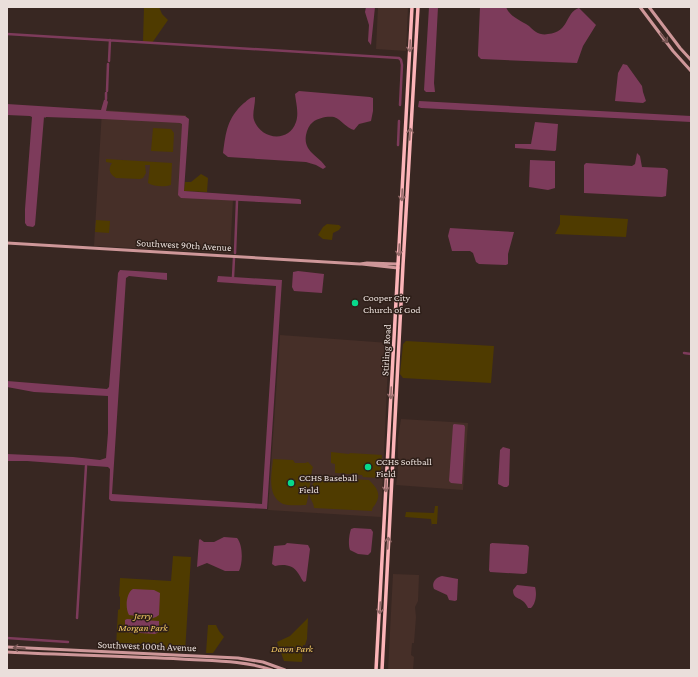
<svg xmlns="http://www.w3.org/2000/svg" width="698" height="677" font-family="'Crimson Pro',serif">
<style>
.built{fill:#462f28}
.green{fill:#4f3b00}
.water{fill:#7d3b5b}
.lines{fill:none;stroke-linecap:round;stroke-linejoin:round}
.canal{stroke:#7d3b5b;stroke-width:2.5}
.secondary{stroke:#ce9799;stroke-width:3}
.primary{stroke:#fcb4b8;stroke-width:3.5}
.oneway{stroke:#755452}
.oneway2{stroke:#946968}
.poi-dot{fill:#07d98b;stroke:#2d1e18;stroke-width:1.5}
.labels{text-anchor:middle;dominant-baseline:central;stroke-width:3;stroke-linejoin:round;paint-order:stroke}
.street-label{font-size:10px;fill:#eadfdb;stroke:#2d1e18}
.poi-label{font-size:10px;fill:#eadfdb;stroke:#2d1e18;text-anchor:start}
.park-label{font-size:10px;font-style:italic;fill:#f4ca65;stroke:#2d1e18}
</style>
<rect width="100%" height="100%" fill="#382722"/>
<path class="built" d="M378,7h30l-2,44 -30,-2z
M102,110l84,5 -3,82 50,3 -3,53 -136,-7z
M280,335l109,8 -8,174 -113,-7z
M401,419l67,4 -5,67 -67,-5 2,-12v-35z
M393,574l26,1 -1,26 -3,6 1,10 -2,26h-2l-1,12 3,2 -1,13h-25z"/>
<path class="green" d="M144,7h15l3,7 6,6 -16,23 -9,-1z
M153,128l18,1 3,4 -1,19 -22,-1z
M106,159l66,4 -1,22c-6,2 -17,2 -23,-2l2,-18h-5l1,8 -3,5 -3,1 -24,-1c-7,-4 -8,-9 -4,-15l-6,-1z
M201,174l7,4 -1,14 -23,-1 1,-9h6z
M560,215l68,4 -2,18 -71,-3 5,-10z
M96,220l14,1 -1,12 -14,-1z
M327,224l12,1 2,2 -2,3 -6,3 -1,7 -9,-1 -5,-4 5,-8z
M406,341l88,5 -3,37 -88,-5 -3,-4 3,-30z
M331,452l18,2 1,-1 32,2 -2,21 -2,2 -15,-1 -1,-2 -27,-2v-9l-4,-1z
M273,459l20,1 2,3h10l3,-1 5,5 -1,3c-1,6 -4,32 -6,35 -6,0 -18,1 -23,-1 -17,-8 -11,-31 -10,-45z
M316,477l53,3c6,6 13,13 7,23 -2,4 -4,4 -4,8l-58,-3c0,-6 -5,-9 -5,-16 1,-6 6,-9 7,-15z
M435,506h3l-1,18h-5v3l-1,-8 -26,-2 1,-5 28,1z
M173,556l18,1 -6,95 -68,-3 -1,-2 2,-37 2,-1v-12l-1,-1 1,-18 51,3z
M308,618l-1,21 -2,6h-2l-1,17 -18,-1 -7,-19 13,-6z
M208,625h8l3,6 5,6 -11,16h-7z"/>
<path class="water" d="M366,7h9l-4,38 -3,-4 1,-16 -4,-13z
M429,7h9l-4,76 1,9h-9l-2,-2z
M480,7h26c4,10 14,13 23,19 2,2 4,4 7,6 3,2 8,3 12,2 22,-2 17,-22 31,-26l17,17 -13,21 -6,17 -96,-4 -3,-3v-3z
M623,64l4,1 15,21 1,6 3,9 -3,2 -28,-2 3,-28z
M299,91l71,6 3,1v13l-2,10 -12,3 -5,6c-8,-2 -12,-10 -20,-13 -7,-1 -16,1 -21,5 -4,3 -6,8 -7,13 -3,17 13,21 20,32l-3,2 -7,-4 -10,-3 -78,-5 -5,-4c3,-21 4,-35 21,-50 4,-3 6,-6 11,-6v2c0,6 -3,16 -1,21 7,20 35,23 42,2 3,-9 0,-19 -1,-28z
M106,99l2,3 -2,9 79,5 4,3 -5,72 115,8 2,1v4l-120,-6 -3,-3 4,-71 -2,-1 -77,-4 -57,-2 -1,1 -1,-1 -9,108 -2,2 -6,-1 -2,-3v-14l7,-92 -2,-1 -23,-1v-11l94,6 3,-10z
M419,101l272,15v6l-270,-14 -3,-1z
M535,122l23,2 -2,26 -1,1 -40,-3v-4h16z
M637,153l3,3 2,11 23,1 3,2 -2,26 -4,1 -78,-4v-28l2,-2 46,3 3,-2z
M530,160l25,1v27l-7,2 -19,-3z
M450,228l64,4 -6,22v10l-2,1 -27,-1 -3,-2 -3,-9 -3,-2h-18l-4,-15z
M120,270l47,3v7l-38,-4 -3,2 -14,216 150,10 14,-218 -59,-4 1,-6 64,4 -15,229 -156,-8 -2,-2 1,-30 -2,-2 -81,-6h-20v-7l66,3 27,3 6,-2 2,-25v-37l-74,-4 -27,-5v-6l100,8 2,-2 9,-114z
M298,271l26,3 -2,19 -28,-2 -2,-4 1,-15z
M454,424l10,1 1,2 -3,57 -11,-1 -2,-2 4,-56z
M503,447l7,2 -1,36 -2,2h-3l-6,-3 2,-34z
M354,528l17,1 2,3 -2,20 -3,3 -10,-1 -8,-4c-2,-6 -1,-15 1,-21z
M224,537l13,1c6,7 6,25 2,33h-14l-18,-8 -10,4 2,-27 1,-1 4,3h10z
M287,543l21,2 2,4 -4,32 -2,1c-3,-3 -3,-5 -6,-9 -5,-8 -14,-9 -23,-7l-3,-2 2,-18 11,-1z
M492,543l35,2 2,2 -2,26 -3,1 -34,-2 -1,-2 1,-26z
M442,576l16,3 -1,21 -2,1 -6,-1 -2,-5 -13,-6c-3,-6 2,-12 8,-13z
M517,585l18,2c2,6 1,17 -4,21h-3c0,-1 -3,-5 -4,-6 -5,-5 -11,-3 -11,-12z
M133,589l21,1 6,3 -1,22 -3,2 -3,1 -24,-3c-4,-7 -3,-22 4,-26z
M127,619l32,2v11l-4,2 -30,-2v-12z"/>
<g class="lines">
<path class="canal" d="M7,34l392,24 2,2 1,5 -2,40
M109,61l1,-21
M107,91l1,-27
M106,99v-6
M398,145l1,-24
M235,253l2,-52
M233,277l1,-19
M684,353l7,1
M77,618l9,-152
M7,638l61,4"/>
<path class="secondary" d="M640,7l33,44 18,20
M649,7l31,41 11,12
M7,243l353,21 7,-1 31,1
M362,264l36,4
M7,647l231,11 25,4 22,8
M7,652c58,3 116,4 174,7 30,2 62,1 91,11"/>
<path class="primary" d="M376,670l36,-663
M382,670l21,-405 15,-258"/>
</g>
<defs><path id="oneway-shaft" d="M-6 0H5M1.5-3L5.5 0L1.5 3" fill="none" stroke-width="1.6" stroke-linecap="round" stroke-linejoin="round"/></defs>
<g class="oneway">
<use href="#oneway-shaft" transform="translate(664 38) rotate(53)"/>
<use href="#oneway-shaft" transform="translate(19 648) rotate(-177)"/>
</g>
<g class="oneway2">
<use href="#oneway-shaft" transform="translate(410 46) rotate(93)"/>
<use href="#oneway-shaft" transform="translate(410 134) rotate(-87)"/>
<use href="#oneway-shaft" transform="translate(402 195) rotate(93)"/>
<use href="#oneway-shaft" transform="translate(399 250) rotate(93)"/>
<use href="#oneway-shaft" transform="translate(391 393) rotate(93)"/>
<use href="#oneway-shaft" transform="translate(386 486) rotate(93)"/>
<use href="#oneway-shaft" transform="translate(388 543) rotate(-87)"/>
<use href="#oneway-shaft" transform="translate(380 608) rotate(93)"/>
</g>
<g class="poi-dot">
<circle cx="355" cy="303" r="4"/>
<circle cx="368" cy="467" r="4"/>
<circle cx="291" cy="483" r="4"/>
</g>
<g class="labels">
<g class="street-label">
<text transform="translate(184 245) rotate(3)">Southwest 90th Avenue</text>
<text transform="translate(386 350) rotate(-87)">Stirling Road</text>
<text transform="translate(147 646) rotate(2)">Southwest 100th Avenue</text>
</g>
<g class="poi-label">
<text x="363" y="297">Cooper City<tspan x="363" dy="12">Church of God</tspan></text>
<text x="376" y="461">CCHS Softball<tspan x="376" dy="12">Field</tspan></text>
<text x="299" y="477">CCHS Baseball<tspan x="299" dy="12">Field</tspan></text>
</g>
<g class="park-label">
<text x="143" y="615">Jerry<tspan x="143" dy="12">Morgan Park</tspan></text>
<text x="292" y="648">Dawn Park</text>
</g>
</g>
<rect width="698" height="677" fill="none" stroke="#eadfdb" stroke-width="16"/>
</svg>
